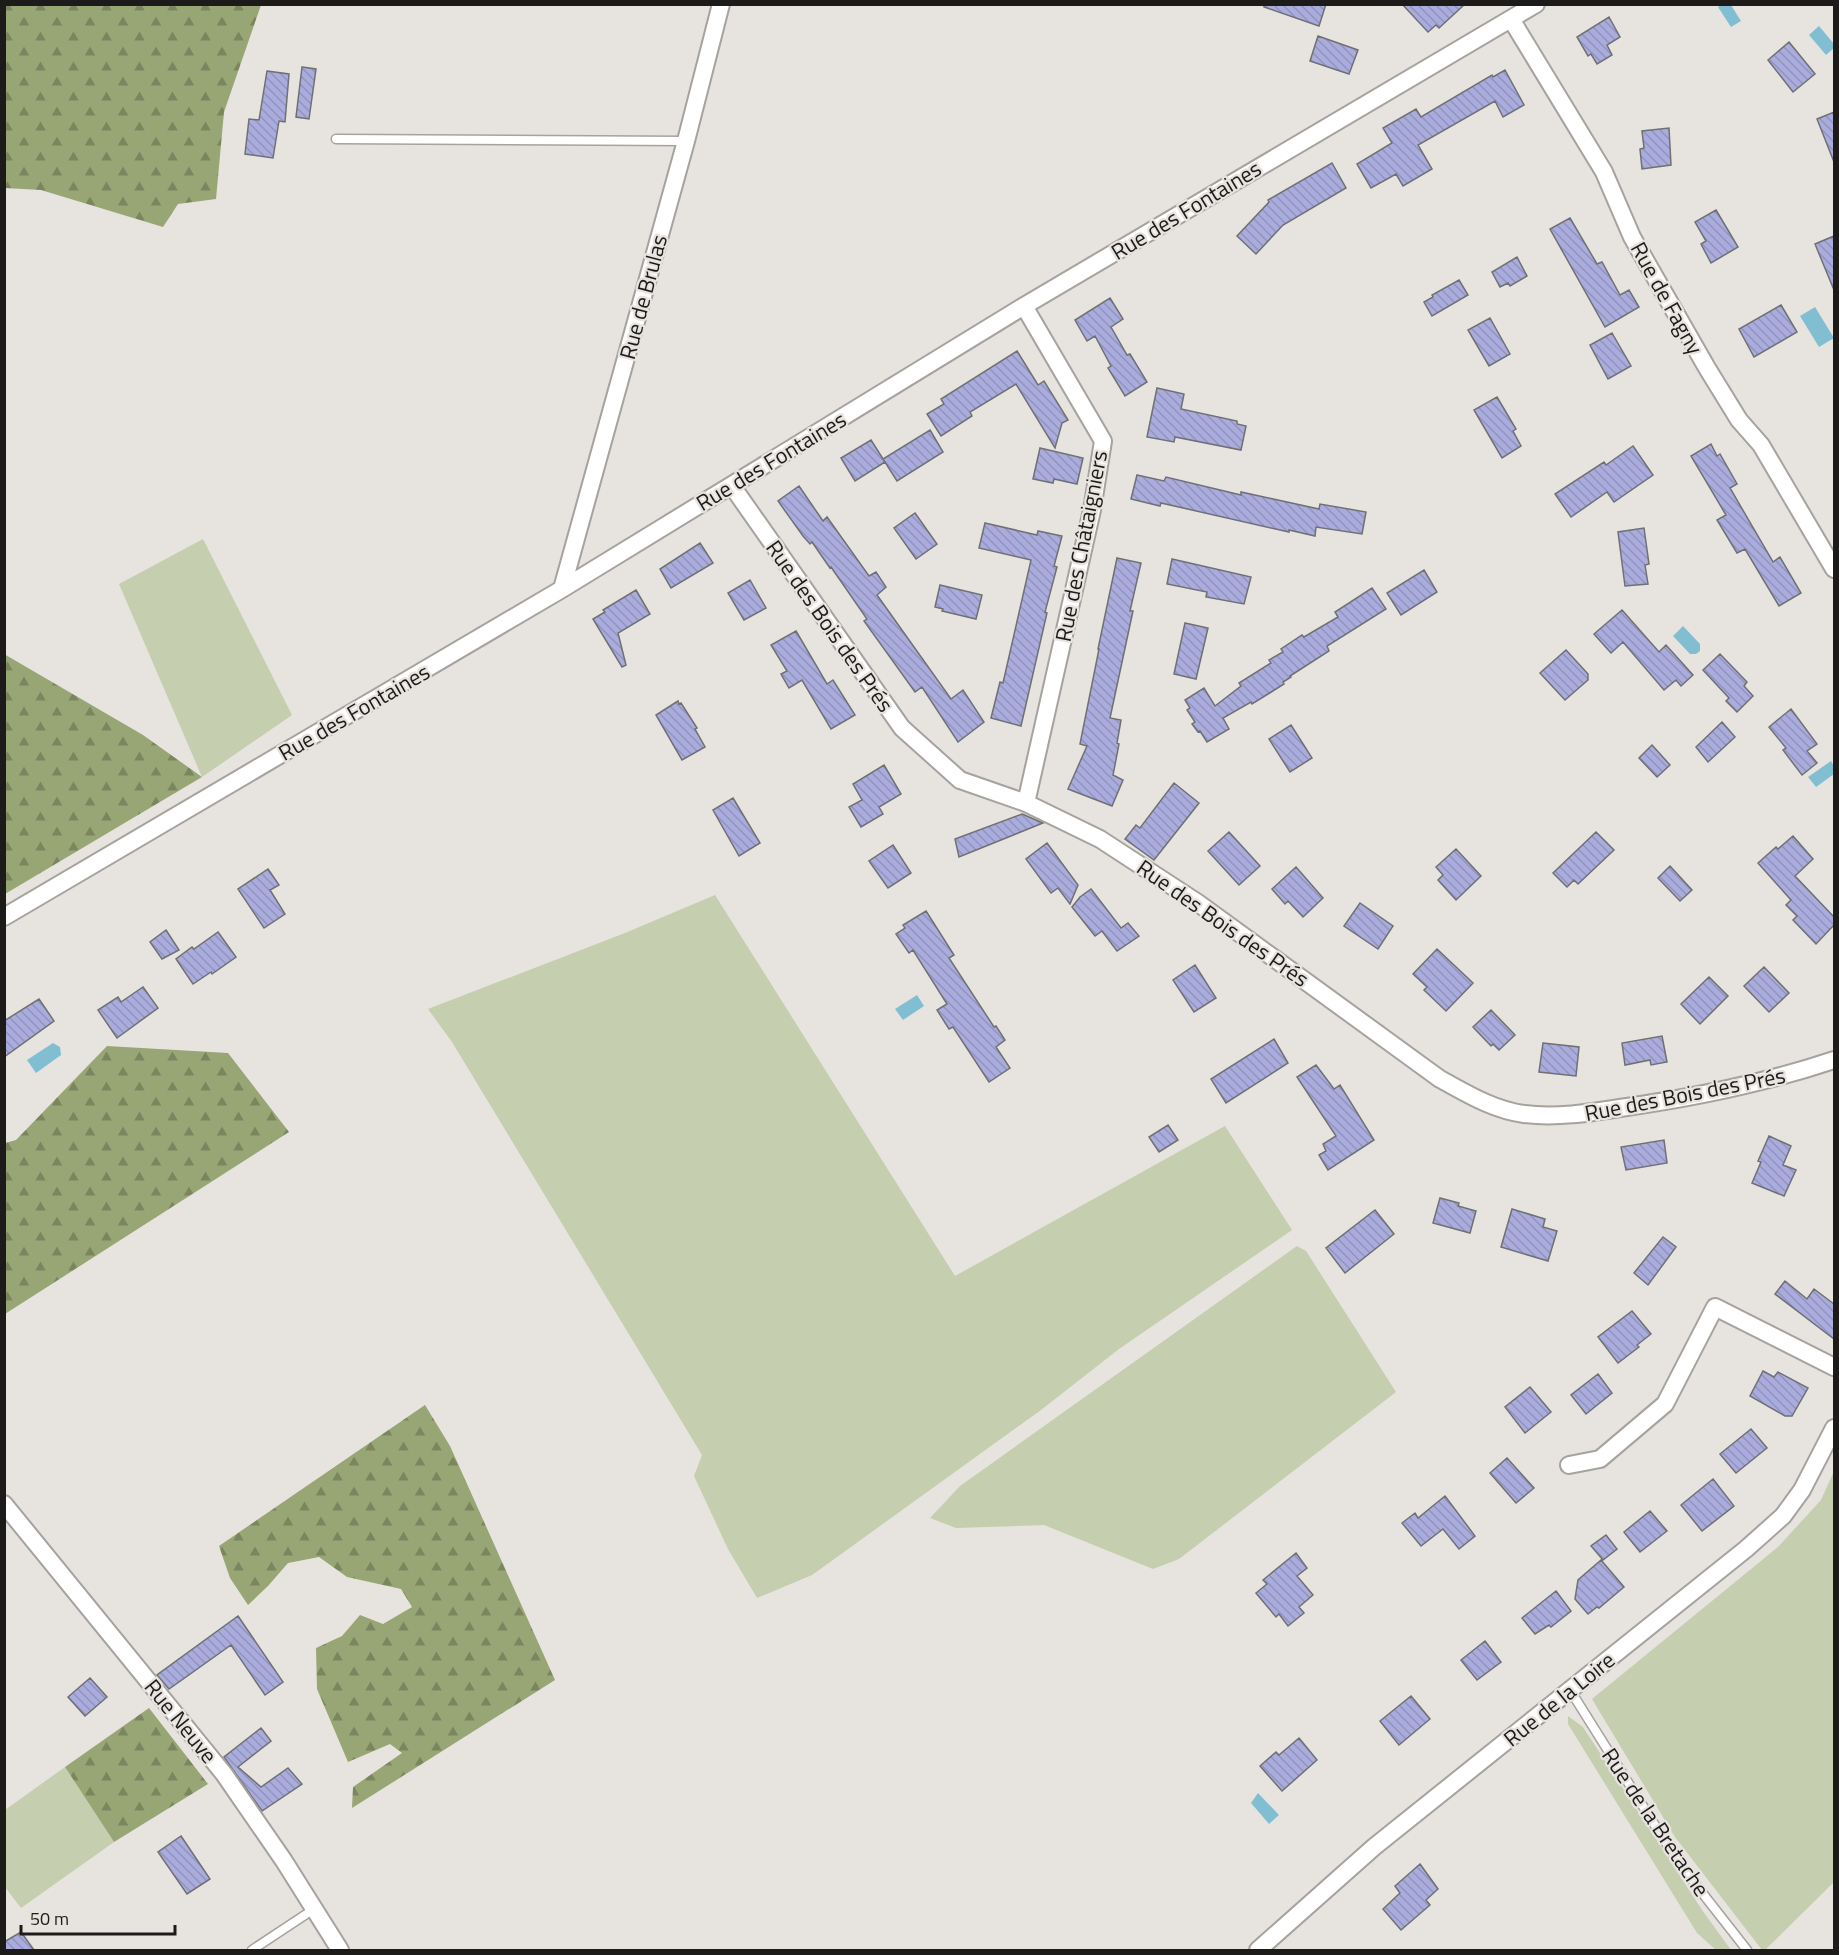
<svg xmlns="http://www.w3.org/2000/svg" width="1839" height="1955" font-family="'Titillium Web',sans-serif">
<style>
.green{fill:#c5ceaf}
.forest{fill:url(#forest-firs)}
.water{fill:#81bed2}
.building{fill:url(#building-back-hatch);stroke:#6f7074;stroke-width:1.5}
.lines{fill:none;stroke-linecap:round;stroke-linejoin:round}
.service-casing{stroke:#a6a29e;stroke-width:11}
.minor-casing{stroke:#a6a29e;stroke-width:20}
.service{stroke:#fff;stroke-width:8}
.minor{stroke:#fff;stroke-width:16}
.labels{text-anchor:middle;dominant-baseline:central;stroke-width:4.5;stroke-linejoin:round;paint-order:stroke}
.street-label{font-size:22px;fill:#1d1b1a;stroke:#e7e3df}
</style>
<defs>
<pattern id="forest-firs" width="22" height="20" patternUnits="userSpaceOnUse" patternTransform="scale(1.5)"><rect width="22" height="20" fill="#98a575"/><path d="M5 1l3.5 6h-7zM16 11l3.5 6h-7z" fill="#7b865f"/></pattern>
<pattern id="building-back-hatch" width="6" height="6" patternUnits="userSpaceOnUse" patternTransform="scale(1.5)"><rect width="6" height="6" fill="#aaacdd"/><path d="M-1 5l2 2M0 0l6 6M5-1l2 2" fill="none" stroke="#9293bd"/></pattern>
</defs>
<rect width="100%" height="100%" fill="#e7e3df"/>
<path class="green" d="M203,539l89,176 -90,62 -83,-193z
M715,895l240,381 270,-150 67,104 -173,119 -78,61 -229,165 -55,23 -29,-49 -34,-73 8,-21 -250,-413 -24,-33 197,-76z
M1297,1246l9,5 90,141 -217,167 -26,10 -109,-44 -88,3 -26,-10 30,-32z
M1834,1471v411l-69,68h-3l-87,-113 -83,-138 186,-152 43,-47z
M1568,1716l15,11 119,183 29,40h-15l-19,-17 -129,-209z
M65,1767l49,75 -93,66 -16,-21v-77z"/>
<path class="forest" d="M4,5h257l-37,107 -8,87 -38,5 -15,23 -122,-37 -36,-2z
M4,654l139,81 59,42 -197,117z
M107,1046l121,7 61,79 -284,182v-171l11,-3z
M425,1405l25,41 105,234 -203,128 1,-21 49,-34 -12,-9 -42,18 -31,-73 -1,-41 26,-12 18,-21 23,9 29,-17 -11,-18 -54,-12 -28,-20 -31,6 -20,23 -20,19 -18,-27 -11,-32z
M149,1708l59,76 -94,58 -49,-75z"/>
<path class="water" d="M1722,4l9,1 10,16 -10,6 -13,-20z
M1819,26l15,18v4l-8,7 -17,-20z
M1815,307l19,31 -15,9 -19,-31z
M1683,626l17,18v7l-4,3h-6l-17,-18z
M1831,761l3,5v8l-18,13 -8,-10z
M917,995l7,11 -21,14 -8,-11z
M53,1043l7,4 1,8 -25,18 -9,-13z
M1258,1793l21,22 -10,9 -18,-21z"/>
<path class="building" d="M1264,4h62l-7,22 -55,-19z
M1402,4h63l-26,24 -3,-3 -8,7z
M1609,17l11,20 -13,8 5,10 -15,9 -6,-10 -3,2 -11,-19z
M1318,36l40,14 -9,24 -39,-13z
M1789,42l26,32 -22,18 -25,-32z
M302,67l14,2 -7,50 -13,-2z
M1505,70l19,35 -21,12 -8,-16 -77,44 14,24 -29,17 -7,-12 -25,14 -14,-24 35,-21 -9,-15 33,-19 5,8 71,-42 1,2z
M267,71l22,3 -4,48 -6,-1 -6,37 -28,-4 4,-35 10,1z
M1834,112v50l-17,-43z
M1669,128l2,37 -29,4 -2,-20 4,-1 -2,-17z
M1332,163l14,25 -63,37 -27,29 -19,-18 32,-34 -1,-2z
M1716,210l22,37 -27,16 -10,-19 5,-3 -11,-19z
M1570,218l27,46 5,-2 18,33 9,-5 10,17 -34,20 -55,-98z
M1834,236v54l-19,-46z
M1517,257l10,19 -17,10 -2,-3 -8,4 -8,-15z
M1459,280l9,15 -36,21 -8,-14 9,-5 -1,-2z
M1110,298l13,21 -12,8 16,28 3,-1 17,28 -22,14 -17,-28 3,-2 -16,-30 -8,5 -12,-21z
M1781,305l16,27 -43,25 -15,-28z
M1490,318l20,36 -21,12 -21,-36z
M1612,333l19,33 -23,13 -18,-34z
M1017,351l21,34 6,-4 24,39 -6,3 -7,25 -39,-64 -46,28 2,4 -31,20 -14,-22 17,-10 -3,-5z
M1157,388l27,6 -3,15 56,12v3l9,2 -5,24 -66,-13 -1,5 -27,-5z
M1497,397l19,32 -3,2 8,15 -19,12 -28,-48z
M930,430l13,22 -46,29 -14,-22z
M871,440l14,22 -30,19 -14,-23z
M1711,444l6,12 3,-2 17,30 -7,4 43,74 7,-5 21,36 -22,13 -34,-57 -8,4 -20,-33 9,-5 -35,-59z
M1633,446l20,29 -39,27 -7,-10 -36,25 -16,-23 49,-32 2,3z
M1040,448l43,10 -6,26 -23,-5 -1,4 -20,-4z
M1137,475l27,6 2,-4 75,18v-3l78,17 1,-5 46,8 -4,22 -46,-7 -1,9 -26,-6v2l-128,-29 -1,3 -29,-7z
M799,486l24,35 4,-4 42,59 7,-4 10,15 -9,8 74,104 12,-9 21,32 -26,20 -36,-55 -7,5 -51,-71 3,-2 -36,-52 -1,1 -18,-26 -2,2 -7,-8 -25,-35z
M915,513l22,31 -21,15 -22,-31z
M985,523l52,12 1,-4 24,5 -8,30 3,1 -12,45 2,1 -26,113 -30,-8 9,-36 3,1 28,-123 -52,-12z
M1644,528l5,36 -4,1 3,19 -23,2 -7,-54z
M700,543l13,20 -42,25 -11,-19z
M1117,558l24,5 -11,48h3l-23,107 11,2 -4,23 2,1 -6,31 10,5 -11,26 -44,-17 19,-43 -7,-2 19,-95h-1z
M1172,559l79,18 -7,27 -38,-7 1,-5 -40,-8z
M1424,570l13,22 -36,23 -14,-22z
M750,580l16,28 -22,12 -16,-27z
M940,585l42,10 -6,24 -34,-8 1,-2 -8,-2z
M1372,588l14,21 -59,37 2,5 -39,25 1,1 -8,5 1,2 -32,20 -1,-2 -28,16 6,11 -22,13 -7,-11 -2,1 -6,-8 3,-2 -8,-12 3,-2 -5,-8 19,-12 11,18 26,-20 -2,-3 32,-20 -2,-3 14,-8 -2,-3 21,-14 2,2 34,-20 -3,-5z
M636,590l14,24 -32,19 8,32 -4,2 -29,-48 12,-7 -2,-2z
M1622,610l37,42 7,-7 27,30 -12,11 -5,-6 -12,10 -41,-48 -12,11 -17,-19z
M1185,623l23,5 -12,51 -22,-5z
M796,631l31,53 6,-4 22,35 -24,14 -29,-49 -13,8 -8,-14 6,-3 -16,-26z
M1566,650l22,24v6l-23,20 -25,-27z
M1720,654l27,28 -3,4 9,10 -16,16 -11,-11 3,-3 -26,-28z
M678,701l1,3 2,-1 16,25 -2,1 10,18 -23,13 -26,-45z
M1791,709l26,35 -10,7 10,12 -15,12 -19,-25 3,-2 -17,-21z
M1722,722l13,15 -27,25 -12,-15z
M1291,725l21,33 -22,14 -21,-33z
M1652,745l18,20 -13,12 -18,-19z
M884,765l17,29 -22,13 4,7 -22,13 -12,-20 13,-7 -9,-16z
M1174,783l25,20 -45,57 -29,-21 11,-14 4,3z
M733,798l27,45 -21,13 -26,-46z
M1022,814l21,9 -84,34 -4,-18z
M1229,832l31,34 -21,19 -31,-34z
M1596,832l18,18 -36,34 -4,-4 -7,7 -14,-14z
M1793,836l20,23 -18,17 39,41v8l-18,19 -23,-24 4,-4 -11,-11 5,-5 -33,-37 18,-16 2,2z
M1047,843l31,42 -8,19 -12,-16 -7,5 -25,-34z
M893,845l18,28 -23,15 -19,-27z
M1456,849l25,27 -25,24 -18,-20 5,-5 -7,-8z
M1670,866l22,24 -12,11 -22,-23z
M1296,867l27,31 -20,19 -15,-16 -3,3 -13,-15z
M268,869l11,16 -9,5 15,24 -21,14 -26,-39z
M1091,889l30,39 7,-5 11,13 -22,15 -15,-20 -7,5 -23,-29 8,-10z
M1360,903l33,23 -15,23 -34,-23z
M926,911l28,44 -5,3 45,69 2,-1 9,14 -9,7 14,21 -21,14 -36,-55 -4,2 -12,-19 10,-6 -34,-54 -4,3 -13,-19 9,-6 -2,-3z
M166,930l13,20 -17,9 -12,-17z
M218,932l18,25 -24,17 -1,-2 -18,12 -17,-25 16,-12 2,2z
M1437,949l36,34 -27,28 -22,-21 3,-3 -14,-13z
M1195,965l21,33 -22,14 -21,-32z
M1764,967l25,26 -20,19 -25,-26z
M1709,977l19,19 -28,28 -19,-20z
M143,987l15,21 -41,30 -19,-28 20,-13 3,5z
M39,999l15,22 -50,36v-36z
M1491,1010l24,25 -16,15 -6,-6 -2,2 -18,-19z
M1662,1036l5,26 -16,3 -1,-5 -25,5 -3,-22z
M1274,1039l14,24 -62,40 -15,-24z
M1543,1043l36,4 -3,29 -37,-4z
M1316,1065l18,24 6,-4 34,55 -46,30 -9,-15 7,-4 -3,-7 13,-8 -39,-59z
M1168,1125l10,15 -19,12 -10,-15z
M1769,1136l22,10 -8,19 13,5 -12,26 -32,-13 9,-21 -3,-1z
M1664,1140l3,23 -41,7 -5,-23z
M1440,1198l19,5 -1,3 18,5 -6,22 -37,-10z
M1512,1209l33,10 -2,8 14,4 -9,30 -47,-14z
M1375,1210l19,24 -49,39 -19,-25z
M1663,1237l13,10 -28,38 -14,-12z
M1785,1281l22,18 7,-10 20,15v35l-59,-45z
M1632,1311l19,23 -14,11 2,2 -21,16 -20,-26z
M1763,1371l11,6 4,-5 30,16 -16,28h-7l-35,-20z
M1598,1374l14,19 -26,21 -15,-19z
M1530,1387l21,25 -26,21 -20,-26z
M1751,1429l16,19 -31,25 -16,-19z
M1507,1458l27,30 -18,15 -26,-30z
M1713,1479l21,27 -32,25 -21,-26z
M1445,1496l30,40 -16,13 -16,-20 -22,17 -19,-23 13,-10 3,5z
M1650,1511l17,20 -27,21 -16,-20z
M1606,1535l11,14 -14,11 -12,-14z
M1296,1553l11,15 -10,8 16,19 -14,12 5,6 -16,13 -9,-12 -3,3 -20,-24 11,-9 -4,-4z
M1601,1560l23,27 -25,21 -2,-1 -9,7 -13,-15 3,-19z
M1556,1591l15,20 -20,16 -2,-2 -14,9 -13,-16z
M238,1616l45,66 -18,13 -34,-50 -62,44 -12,-14z
M1485,1641l16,21 -24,18 -16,-20z
M90,1678l17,19 -22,19 -17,-19z
M1411,1696l19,23 -31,26 -19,-24z
M261,1728l10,13 -33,26 23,20 27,-19 14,16 -40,27 -38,-54z
M1299,1738l18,22 -35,31 -22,-25 16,-14 3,3z
M181,1836l29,43 -23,15 -29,-42z
M1420,1864l18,25 -12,11 4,5 -29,25 -18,-21 17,-16 -5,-7z
M21,1932l13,18h-30v-8z"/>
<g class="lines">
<g class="service-casing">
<path id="service" d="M336,139l350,2
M1570,1690l108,172 69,88
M252,1950l62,-41"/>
</g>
<g class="minor-casing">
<path id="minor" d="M1511,19l93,153 28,65 75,131 32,52 22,25 73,124
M1024,306l79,135 -11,69 -66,293
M732,486l170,242 58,52 66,23 74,36 98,64 242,176c26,14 53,31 84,35 32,4 64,-1 96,-6 72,-10 145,-25 214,-48
M562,589l124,-448 35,-137
M4,917l558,-328 462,-283 512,-302
M1569,1465l31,-6 65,-55 50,-97 119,60
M4,1504l220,270 60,87 56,89
M1258,1950l116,-103 372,-298 37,-33 19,-26 32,-62"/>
</g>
<use href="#service" class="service"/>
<use href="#minor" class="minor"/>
</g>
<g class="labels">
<g class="street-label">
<text transform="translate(1186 210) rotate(-31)">Rue des Fontaines</text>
<text transform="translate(643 297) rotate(-75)">Rue de Brulas</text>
<text transform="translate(1667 298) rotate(61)">Rue de Fagny</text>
<text transform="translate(771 461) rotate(-31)">Rue des Fontaines</text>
<text transform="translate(1081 546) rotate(-79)">Rue des Châtaigniers</text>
<text transform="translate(830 626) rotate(55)">Rue des Bois des Prés</text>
<text transform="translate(354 712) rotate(-30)">Rue des Fontaines</text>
<text transform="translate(1223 923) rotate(35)">Rue des Bois des Prés</text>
<text transform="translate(1685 1094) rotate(-11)">Rue des Bois des Prés</text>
<text transform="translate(1559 1699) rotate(-39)">Rue de la Loire</text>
<text transform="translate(181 1721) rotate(51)">Rue Neuve</text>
<text transform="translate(1656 1822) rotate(56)">Rue de la Bretache</text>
</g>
</g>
<rect width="1839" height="1955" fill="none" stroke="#1d1b1a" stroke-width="12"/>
<path d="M21 1925v9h154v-9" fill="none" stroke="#1d1b1a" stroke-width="3"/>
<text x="30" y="1925" font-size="18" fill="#1d1b1a" stroke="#e7e3df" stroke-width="4.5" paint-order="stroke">50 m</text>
</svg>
